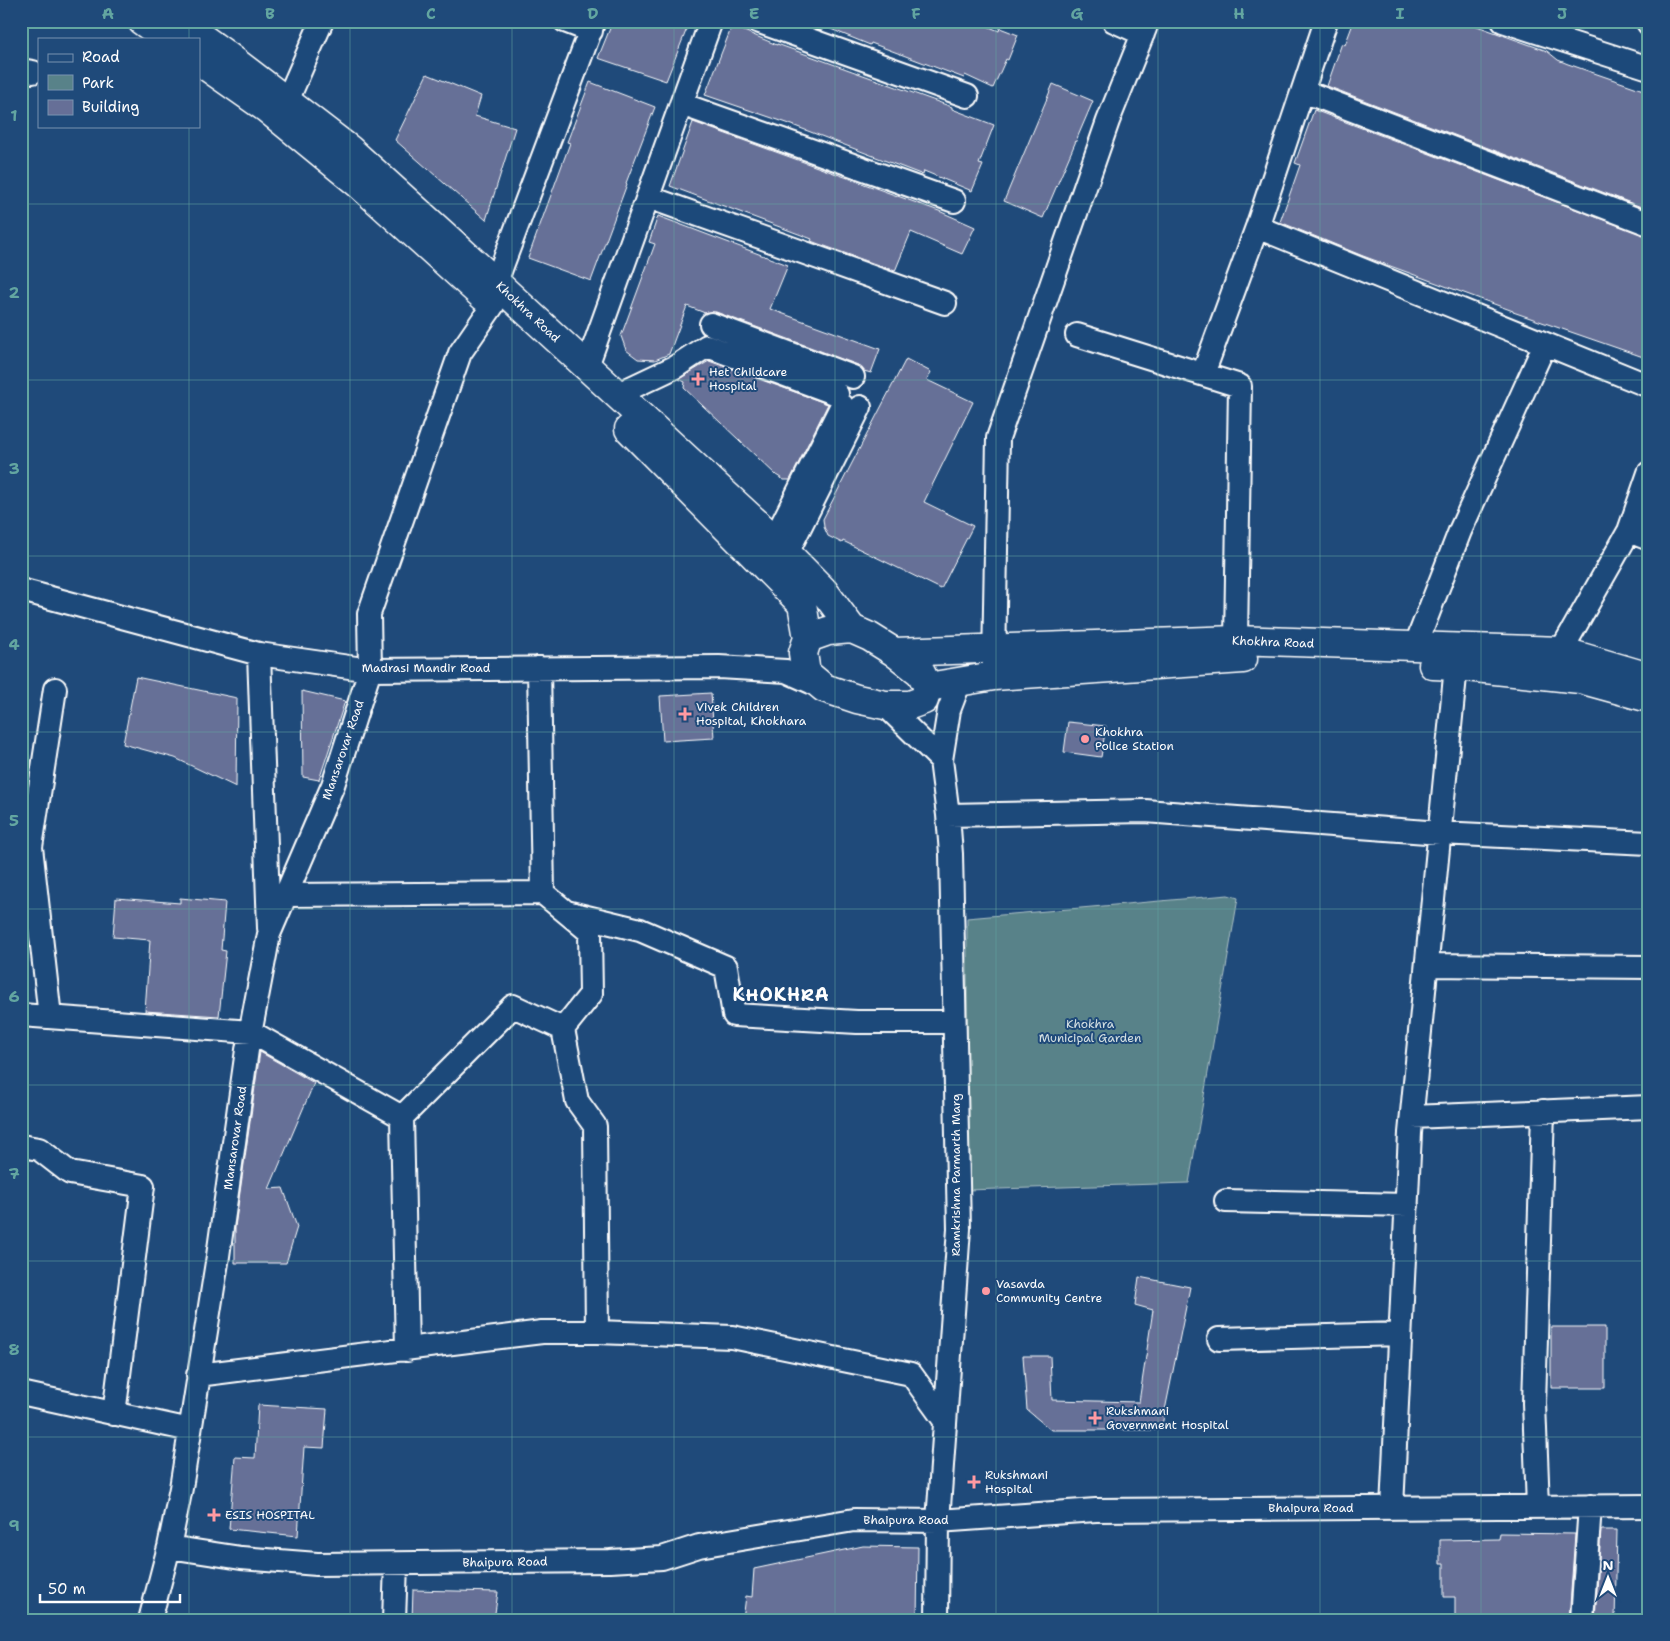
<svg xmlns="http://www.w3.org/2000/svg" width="1670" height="1641" font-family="'Shantell Sans',sans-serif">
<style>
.green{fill:#588289;stroke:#acc0c4}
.building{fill:#666f97;stroke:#fff}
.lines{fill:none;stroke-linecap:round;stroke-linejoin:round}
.minor-casing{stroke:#fff;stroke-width:26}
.major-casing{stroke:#fff;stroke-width:31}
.minor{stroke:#1f4a7a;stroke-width:22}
.major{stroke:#1f4a7a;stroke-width:28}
.grid{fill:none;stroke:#63a6a1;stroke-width:1;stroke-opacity:0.55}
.poi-dot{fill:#ff9aa2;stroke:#1f4a7a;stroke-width:2}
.labels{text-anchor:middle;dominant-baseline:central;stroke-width:4;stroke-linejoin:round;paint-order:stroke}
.street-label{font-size:12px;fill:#fff;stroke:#1f4a7a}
.poi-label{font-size:12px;fill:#fff;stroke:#1f4a7a;text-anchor:start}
.park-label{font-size:12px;fill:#d5e0e2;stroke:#1f4a7a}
.district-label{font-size:18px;font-weight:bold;letter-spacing:1px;fill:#fff;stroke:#1f4a7a}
.neatline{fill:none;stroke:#63a6a1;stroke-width:2}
.grid-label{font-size:16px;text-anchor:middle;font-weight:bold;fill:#63a6a1}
</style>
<rect width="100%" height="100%" fill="#1f4a7a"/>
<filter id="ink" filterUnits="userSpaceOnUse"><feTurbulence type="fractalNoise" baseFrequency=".02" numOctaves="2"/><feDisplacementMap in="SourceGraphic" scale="10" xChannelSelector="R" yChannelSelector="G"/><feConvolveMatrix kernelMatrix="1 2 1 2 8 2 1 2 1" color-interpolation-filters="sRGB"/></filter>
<g filter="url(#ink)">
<path class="green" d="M1228,895l10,3 -49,285 -222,7v-272z"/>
<path class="building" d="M613,21h77l-24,60 -68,-23z
M811,21h164l24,10 1,-3 18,7 -10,25 -2,-1 -13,29 -28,-13 -1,3 -93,-35 -1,2z
M1354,21h109l84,30 11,9 10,4 81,28v118l-322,-124 15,-43 3,2z
M732,26l45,19v-1l175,63v2l42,16 -15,39 4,1 -11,26 -48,-20 -1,4 -136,-52 -82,-28z
M427,74l54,22 -6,20 40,12 -29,92 -91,-80z
M590,82l65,25 -29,76 1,1 -36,97 -63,-23 42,-115 -3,-1z
M1053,84l40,17 -50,117 -39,-17z
M1314,110l335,127v122l-136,-47v-1l-150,-55 -83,-34 20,-57 -5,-2z
M693,122l246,89 36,16 -13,27 -51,-22 -16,39 -76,-27 -8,-3 1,-2 -142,-53z
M658,216l130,49 -18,44 110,40 -9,24 -7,-2 -6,-6 -142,-53 -11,1 -18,-7 -18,48 -14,6 -17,-1 -12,-9 -5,-14 34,-92 -6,-2z
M906,359l25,13 -4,8 46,22 -49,100 49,24 -32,63 -98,-48 -1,2 -14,-7 -4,-9 -1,-8z
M709,361l119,43 -38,76h-6l-8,-5 -92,-87 1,-6 -6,-3z
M136,677l101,21 -1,89 -61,-29 -52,-14z
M302,691l43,10 -26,79 -16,-3z
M711,693l3,45 -51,3 -3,-45z
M1068,722l38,4 -5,31 -37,-5z
M116,898l64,5v-5l45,4 -4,48 5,1 -7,65 -74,-5 5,-71 -37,-3z
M260,1052l54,31 -45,106 14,-1 14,39 -11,36h-51v-36z
M1139,1277l51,10 -29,143h-110l-24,-20 -4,-54h27l2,44 87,2 14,-92 -18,-5z
M1551,1327h54v61h-54z
M258,1405l69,4 -3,39 -20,-1 -6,89 -69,-7 6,-72 20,1z
M1601,1530h16l-2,90h-20z
M1500,1533l75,1 -6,86h-114v-23h-11v-33h-4v-24l59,-1z
M863,1546l55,1 -1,73h-174l3,-24 6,1 2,-28z
M413,1590l85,2 -4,28h-82z"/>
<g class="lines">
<g class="minor-casing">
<path id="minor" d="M565,21l26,10
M757,21l210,75
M1114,21l29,13
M1503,21l146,47
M1647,21l2,3
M21,70l12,2
M1303,91l346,133
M287,101l35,-80
M681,104l273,97
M648,197l297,106
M1257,227l392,159
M496,282l98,-261
M711,324l142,53
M1077,335l163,51 -4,254
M587,366l124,-345
M1203,374l54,-147 69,-206
M618,394l57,-27 32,-21 130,48
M1629,531l20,8
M774,540l68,-135
M787,553l73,-146
M21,590l238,64 111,16 349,-3 67,4 34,15
M1415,647l45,-116 85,-187
M259,654l10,274
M994,664l4,-226 110,-317 40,-100
M1558,666l3,-15 68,-120 20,-58
M539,668l4,225 47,39 1,62 -28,35
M885,705l56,55
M948,815l197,-4 295,22 209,10
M286,895l257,-2
M566,912l74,18 86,37 8,48 123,7h97
M1427,965l222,2
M21,1015l230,17 151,85 111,-111 50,23 14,72 18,25 2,206
M50,1017l-19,-170 24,-158
M402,1117l5,233
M1412,1117l237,-10
M21,1146l18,3 31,24 73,13 -29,228
M1226,1201l181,4
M1219,1339l181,-5
M198,1375l344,-43h55l135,5 179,37 34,47
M21,1393l169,37
M1538,1507l-4,-104 9,-292
M1392,1508l18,-375 46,-467
M169,1547l72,11 76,6 293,-3 52,-3 37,-12 155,-26 84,1 158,-11 553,-4
M150,1620l19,-73 12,-59 37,-232 29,-206 22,-116 64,-149 37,-115 -1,-56 91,-261 33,-48
M394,1620l2,-56
M937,1620l1,-99 21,-292 -8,-375 -3,-39 -7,-55 8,-50 11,-29
M1582,1620l8,-114"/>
</g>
<g class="major-casing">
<path id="major" d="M142,21l25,18
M179,21l50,36 120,92 107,97 308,284 59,60 29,39
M199,61l67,47 94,77 124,112
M629,429l173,175 6,34
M852,629l18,8 24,15 27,21 7,14 -4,13 -14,5h-25l-28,-6 -33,-11 -18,-15 -3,-20 5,-15 20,-7z
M894,652l342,-12 325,11 88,26
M1433,665l23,1 124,13 69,19
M928,687l66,-11 249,-17"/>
</g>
<use href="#minor" class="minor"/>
<use href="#major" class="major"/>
</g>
</g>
<path class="grid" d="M189,21v18M350,21v1599M512,21v1599M674,21v1599M835,21v1599M996,21v1599M1158,21v1599M1320,21v1599M1481,21v1599M189,126v1494M21,204h1628M21,380h1628M21,556h1628M21,732h1628M21,909h1628M21,1085h1628M21,1261h1628M21,1437h1628"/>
<g class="poi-dot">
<path d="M695.5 371.5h5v5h5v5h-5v5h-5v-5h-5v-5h5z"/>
<path d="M682.5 706.5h5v5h5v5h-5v5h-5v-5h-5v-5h5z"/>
<circle cx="1085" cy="739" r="5"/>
<circle cx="986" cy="1291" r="5"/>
<path d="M1092.5 1410.5h5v5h5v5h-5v5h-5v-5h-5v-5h5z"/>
<path d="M971.5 1474.5h5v5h5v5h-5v5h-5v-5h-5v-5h5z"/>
<path d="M211.5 1507.5h5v5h5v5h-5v5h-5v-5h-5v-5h5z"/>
</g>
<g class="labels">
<g class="street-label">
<text transform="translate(528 312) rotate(43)">Khokhra Road</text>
<text transform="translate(1273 642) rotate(2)">Khokhra Road</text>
<text x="426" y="668">Madrasi Mandir Road</text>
<text transform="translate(343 750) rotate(-71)">Mansarovar Road</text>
<text transform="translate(235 1138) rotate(-82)">Mansarovar Road</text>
<text transform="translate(956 1175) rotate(-90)">Ramkrishna Parmarth Marg</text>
<text x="1311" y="1508">Bhaipura Road</text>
<text x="906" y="1520">Bhaipura Road</text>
<text transform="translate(505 1562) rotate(-1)">Bhaipura Road</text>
</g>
<g class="poi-label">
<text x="709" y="372">Het Childcare<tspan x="709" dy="14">Hospital</tspan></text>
<text x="696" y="707">Vivek Children<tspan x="696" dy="14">Hospital, Khokhara</tspan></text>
<text x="1095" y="732">Khokhra<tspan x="1095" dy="14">Police Station</tspan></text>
<text x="996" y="1284">Vasavda<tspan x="996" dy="14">Community Centre</tspan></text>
<text x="1106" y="1411">Rukshmani<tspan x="1106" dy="14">Government Hospital</tspan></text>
<text x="985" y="1475">Rukshmani<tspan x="985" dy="14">Hospital</tspan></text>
<text x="225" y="1515">ESIS HOSPITAL</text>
</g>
<g class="park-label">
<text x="1090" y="1024">Khokhra<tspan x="1090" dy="14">Municipal Garden</tspan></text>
</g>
<g class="district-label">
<text x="781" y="995">KHOKHRA</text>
</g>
</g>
<rect width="1670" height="1641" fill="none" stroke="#1f4a7a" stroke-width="55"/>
<rect x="38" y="38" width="162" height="90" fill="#1f4a7a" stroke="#7992af"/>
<rect x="48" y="54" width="25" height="8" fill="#1f4a7a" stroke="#7992af"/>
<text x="82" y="62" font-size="15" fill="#ffffff">Road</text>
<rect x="48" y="75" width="25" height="15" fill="#588289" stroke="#7992af"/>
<text x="82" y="88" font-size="15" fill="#ffffff">Park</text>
<rect x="48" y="100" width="25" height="15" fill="#666f97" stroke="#7992af"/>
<text x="82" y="112" font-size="15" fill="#ffffff">Building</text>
<g transform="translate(1608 1578)" stroke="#1f4a7a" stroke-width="4" paint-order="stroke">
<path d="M0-4L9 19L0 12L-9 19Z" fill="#ffffff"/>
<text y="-8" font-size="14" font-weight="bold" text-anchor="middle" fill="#ffffff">N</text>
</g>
<path d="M40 1594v8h140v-8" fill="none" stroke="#ffffff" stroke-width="2.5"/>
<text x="48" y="1594" font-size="15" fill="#ffffff" stroke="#1f4a7a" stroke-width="4" paint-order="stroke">50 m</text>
<rect x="28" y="28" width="1614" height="1586" class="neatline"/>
<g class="grid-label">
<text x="108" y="19">A</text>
<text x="270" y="19">B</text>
<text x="431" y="19">C</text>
<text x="593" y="19">D</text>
<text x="754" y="19">E</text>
<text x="916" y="19">F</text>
<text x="1077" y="19">G</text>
<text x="1239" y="19">H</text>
<text x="1400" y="19">I</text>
<text x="1562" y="19">J</text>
<text x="14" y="121">1</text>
<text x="14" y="298">2</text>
<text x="14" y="474">3</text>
<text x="14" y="650">4</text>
<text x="14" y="826">5</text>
<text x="14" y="1002">6</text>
<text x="14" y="1179">7</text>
<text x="14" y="1355">8</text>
<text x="14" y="1531">9</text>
</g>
</svg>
